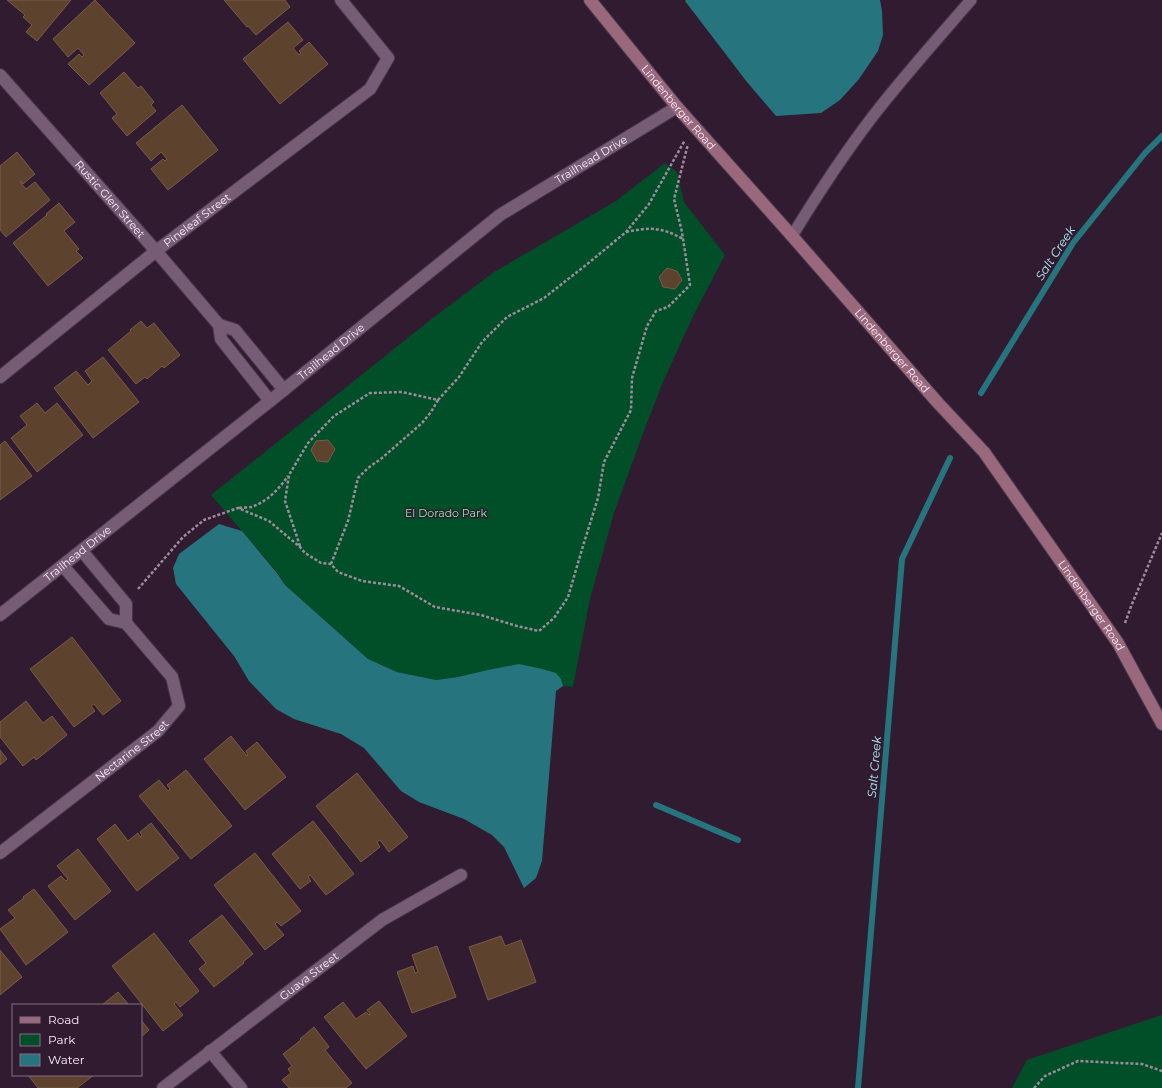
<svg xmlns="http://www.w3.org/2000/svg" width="1162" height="1088" font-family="Montserrat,sans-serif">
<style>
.green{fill:#004f28}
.water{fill:#26747e}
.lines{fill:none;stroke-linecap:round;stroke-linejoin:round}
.stream{stroke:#26747e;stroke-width:6}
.building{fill:#5d422d;stroke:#795c46}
.lane-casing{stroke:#4a384a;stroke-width:13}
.street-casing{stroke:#4a384a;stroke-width:14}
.secondary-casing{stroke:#4a384a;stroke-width:14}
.path{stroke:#9e8c9d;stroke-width:2.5;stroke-dasharray:3 2;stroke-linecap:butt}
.lane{stroke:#775c75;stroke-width:11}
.street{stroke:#775c75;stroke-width:12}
.secondary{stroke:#9a687d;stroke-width:12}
.labels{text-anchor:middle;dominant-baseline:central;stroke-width:3;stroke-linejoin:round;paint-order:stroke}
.street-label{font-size:11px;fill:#fcedfb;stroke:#311b30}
.park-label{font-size:11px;fill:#7ef9aa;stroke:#311b30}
.water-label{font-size:12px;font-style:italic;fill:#b0edf6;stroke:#311b30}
</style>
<rect width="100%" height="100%" fill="#311b30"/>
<path class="green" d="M665,163l12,9 7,30 41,53 -31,59 -31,68 -18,46 -31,85 -24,86 -17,88 -10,-1 -3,-7 -102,-2 -22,3 -39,-8 -29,-13 -83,-74 -8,-13 -66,-77 218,-174 65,-49 122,-71z
M1162,1015v73h-150l15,-28z"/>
<path class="water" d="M686,0h194l2,11 1,24 -5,16 -19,28 -19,21 -19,13 -45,3 -29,-34 -62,-81z
M219,524l23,7 35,42 8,12 83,74 29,13 39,8 22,-3 30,-7 31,-6 23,5 14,4 5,6 2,7 -7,5 -14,170 -6,17 -12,10 -20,-41 -12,-12 -28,-16 -45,-17 -18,-11 -37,-43 -23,-14 -47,-15 -18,-10 -27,-28 -15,-25 -58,-72 -3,-16 6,-14z"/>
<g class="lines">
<path class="stream" d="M981,393l92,-150 72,-90 17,-17
M656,805l82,35
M858,1088l44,-529 48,-101"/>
</g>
<path class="building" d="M7,0h64l-34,41 -11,-9 6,-7 -9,-8 2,-2z
M95,0l40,43 -46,42 -21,-21 11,-10 3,3 2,-2 -6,-7 -10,9 -15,-18z
M224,0h61l5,7 -34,28 -8,-9 -1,1z
M288,22l15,18 -10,8 6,7 2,-2 -2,-2 10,-9 19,22 -48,40 -37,-45z
M124,72l14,16 3,-2 13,16 -3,3 5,6 -29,25 -15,-18 5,-4 -17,-21z
M182,105l36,45 -50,40 -17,-21 12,-10 2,2 2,-2 -6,-7 -10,9 -15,-18z
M17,152l18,22 -12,10 -2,-3 -1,1 6,7 9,-7 15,18 -44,37 -6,-7v-64z
M59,203l16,19 -11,9 15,18 -3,2 7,7 -35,28 -35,-43 34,-28 -1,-1z
M667,268l10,3 5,9 -7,9 -12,-2 -4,-10z
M141,321l6,7 7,-5 26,32 -16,13 -2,-2 -15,13 -2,-2 -9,7 -28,-34 23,-19 -1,-1z
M103,357l36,45 -46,36 -39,-50 22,-17 12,14 4,-4 -7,-10z
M37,403l8,10 12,-10 26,32 -46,37 -26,-34 16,-13 -7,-9z
M328,440l7,9 -7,13 -11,-1 -6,-11 5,-9z
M5,441l27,35 -32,24v-55z
M72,637l49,64 -18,14 -9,-11 -3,2 4,5 -21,16 -44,-58z
M26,701l17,22 9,-7 15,19 -31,25 -2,-3 -11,9 -23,-29v-15z
M231,736l16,20 1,-1 -2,-4 11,-9 29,35 -41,33 -41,-51z
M0,750l7,9 -7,6z
M186,770l46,56 -41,33 -52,-63 20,-16 9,11 2,-2 -3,-4z
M357,773l51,64 -19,15 -9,-12 -3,2 3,5 -19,15 -45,-56z
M313,821l41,53 -28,21 -16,-20 -2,2 3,4 -11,8 -28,-35z
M151,823l28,35 -42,33 -40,-52 18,-15 13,17 10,-8 2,4 2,-2 -2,-3z
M78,849l33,42 -36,29 -27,-34 13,-10 5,5 2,-2 -11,-13z
M255,853l46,58 -20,15 -4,-4 -2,2 9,11 -19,15 -51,-65z
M34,889l34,43 -42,33 -26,-36 15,-11 -7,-8 16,-12 -1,-1z
M222,915l31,39 -10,8 1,1 -30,24 -15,-18 7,-6 -17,-22z
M154,933l45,58 -19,16 -4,-5 -2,2 9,11 -20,16 -51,-65z
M501,936l4,10 16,-6 15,42 -48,18 -19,-53z
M437,946l19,51 -44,16 -15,-41 16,-6 2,7 3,-1 -6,-17z
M0,950l22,27 -22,18z
M118,992l11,13h-27z
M379,1001l28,35 -41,33 -42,-52 19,-15 13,17 10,-7 3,3 1,-1 -3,-4z
M141,1020l8,10 -8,7z
M314,1027l15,20 -4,3 27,33 -6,5h-57l-7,-8 9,-7 -3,-4 4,-3 -9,-12 18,-14 -1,-1z
M28,1075h66l-17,13h-39z"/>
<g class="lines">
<g class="lane-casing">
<path id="lane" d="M792,236c25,-41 52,-82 81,-120 31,-40 65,-78 98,-116"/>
</g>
<g class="street-casing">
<g id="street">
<path id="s1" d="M0,75l156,176 63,74"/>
<path id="s2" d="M0,377l156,-126 214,-162 18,-31 -47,-58"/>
<path d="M270,401l-49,-62 -2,-14 16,5 49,60"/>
<path d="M63,566l46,53 17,4"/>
<path id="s3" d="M0,615l270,-214 230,-186 177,-108"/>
<path id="s4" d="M0,853l158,-122 21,-25 -7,-29 -46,-54v-19l-44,-53"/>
<path d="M210,1051l31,37"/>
<path id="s5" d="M163,1088l219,-168 79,-45"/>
</g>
</g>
<g class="secondary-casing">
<g id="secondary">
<path id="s6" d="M590,0l87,107 115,129 146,167 46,49 134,191 44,81"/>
</g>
</g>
<path class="path" d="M626,232c23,-5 36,-5 57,7
M239,508c4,-1 9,0 12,-1 16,-5 28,-18 37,-31
M300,546l-15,-45 4,-26 19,-32 26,-27 36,-23 32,-1 36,8 21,-23 23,-35 25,-25 37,-19 42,-33 40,-33 23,-28 36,-64
M331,564l17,-43 10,-43 10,-10 14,-10 40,-35 9,-11 7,-12
M138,589l45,-52 21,-17 34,-12 31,13 31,26 5,6 16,10 10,1 7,8 24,9 37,5 36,21 46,8 36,11 22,5 15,-13 14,-21 15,-51 15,-48 6,-36 27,-52 1,-32 15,-52 9,-15 12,-4 22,-22 -8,-53 -8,-33 14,-55
M1125,623l7,-19 30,-71
M1034,1088l11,-12 33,-15 64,3 20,7"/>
<use href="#lane" class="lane"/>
<use href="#street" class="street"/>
<use href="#secondary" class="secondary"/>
</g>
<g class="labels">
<g class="street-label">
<text stroke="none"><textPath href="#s6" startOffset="139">Lindenberger Road</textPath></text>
<text stroke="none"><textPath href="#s3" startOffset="747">Trailhead Drive</textPath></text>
<text stroke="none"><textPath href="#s1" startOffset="166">Rustic Glen Street</textPath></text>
<text stroke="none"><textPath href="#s2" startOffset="252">Pineleaf Street</textPath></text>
<text stroke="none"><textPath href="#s6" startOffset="463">Lindenberger Road</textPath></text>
<text stroke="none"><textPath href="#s3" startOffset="423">Trailhead Drive</textPath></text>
<text stroke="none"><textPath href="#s3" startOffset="99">Trailhead Drive</textPath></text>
<text stroke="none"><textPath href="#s6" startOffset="787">Lindenberger Road</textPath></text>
<text stroke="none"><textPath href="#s4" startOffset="167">Nectarine Street</textPath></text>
<text stroke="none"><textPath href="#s5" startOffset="184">Guava Street</textPath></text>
</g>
<g class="park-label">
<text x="446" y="513">El Dorado Park</text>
</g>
<g class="water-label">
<text transform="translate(1055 253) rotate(-57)">Salt Creek</text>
<text transform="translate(874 767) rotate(-85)">Salt Creek</text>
</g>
</g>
<rect x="12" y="1004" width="130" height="72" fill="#311b30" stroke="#826f81"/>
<rect x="20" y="1017" width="20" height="6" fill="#9a687d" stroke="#826f81"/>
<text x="48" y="1024" font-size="12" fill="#fcedfb">Road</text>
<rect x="20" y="1034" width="20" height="12" fill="#004f28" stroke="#826f81"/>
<text x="48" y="1044" font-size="12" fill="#fcedfb">Park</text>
<rect x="20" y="1054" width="20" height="12" fill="#26747e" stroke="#826f81"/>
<text x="48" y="1064" font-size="12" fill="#fcedfb">Water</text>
</svg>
